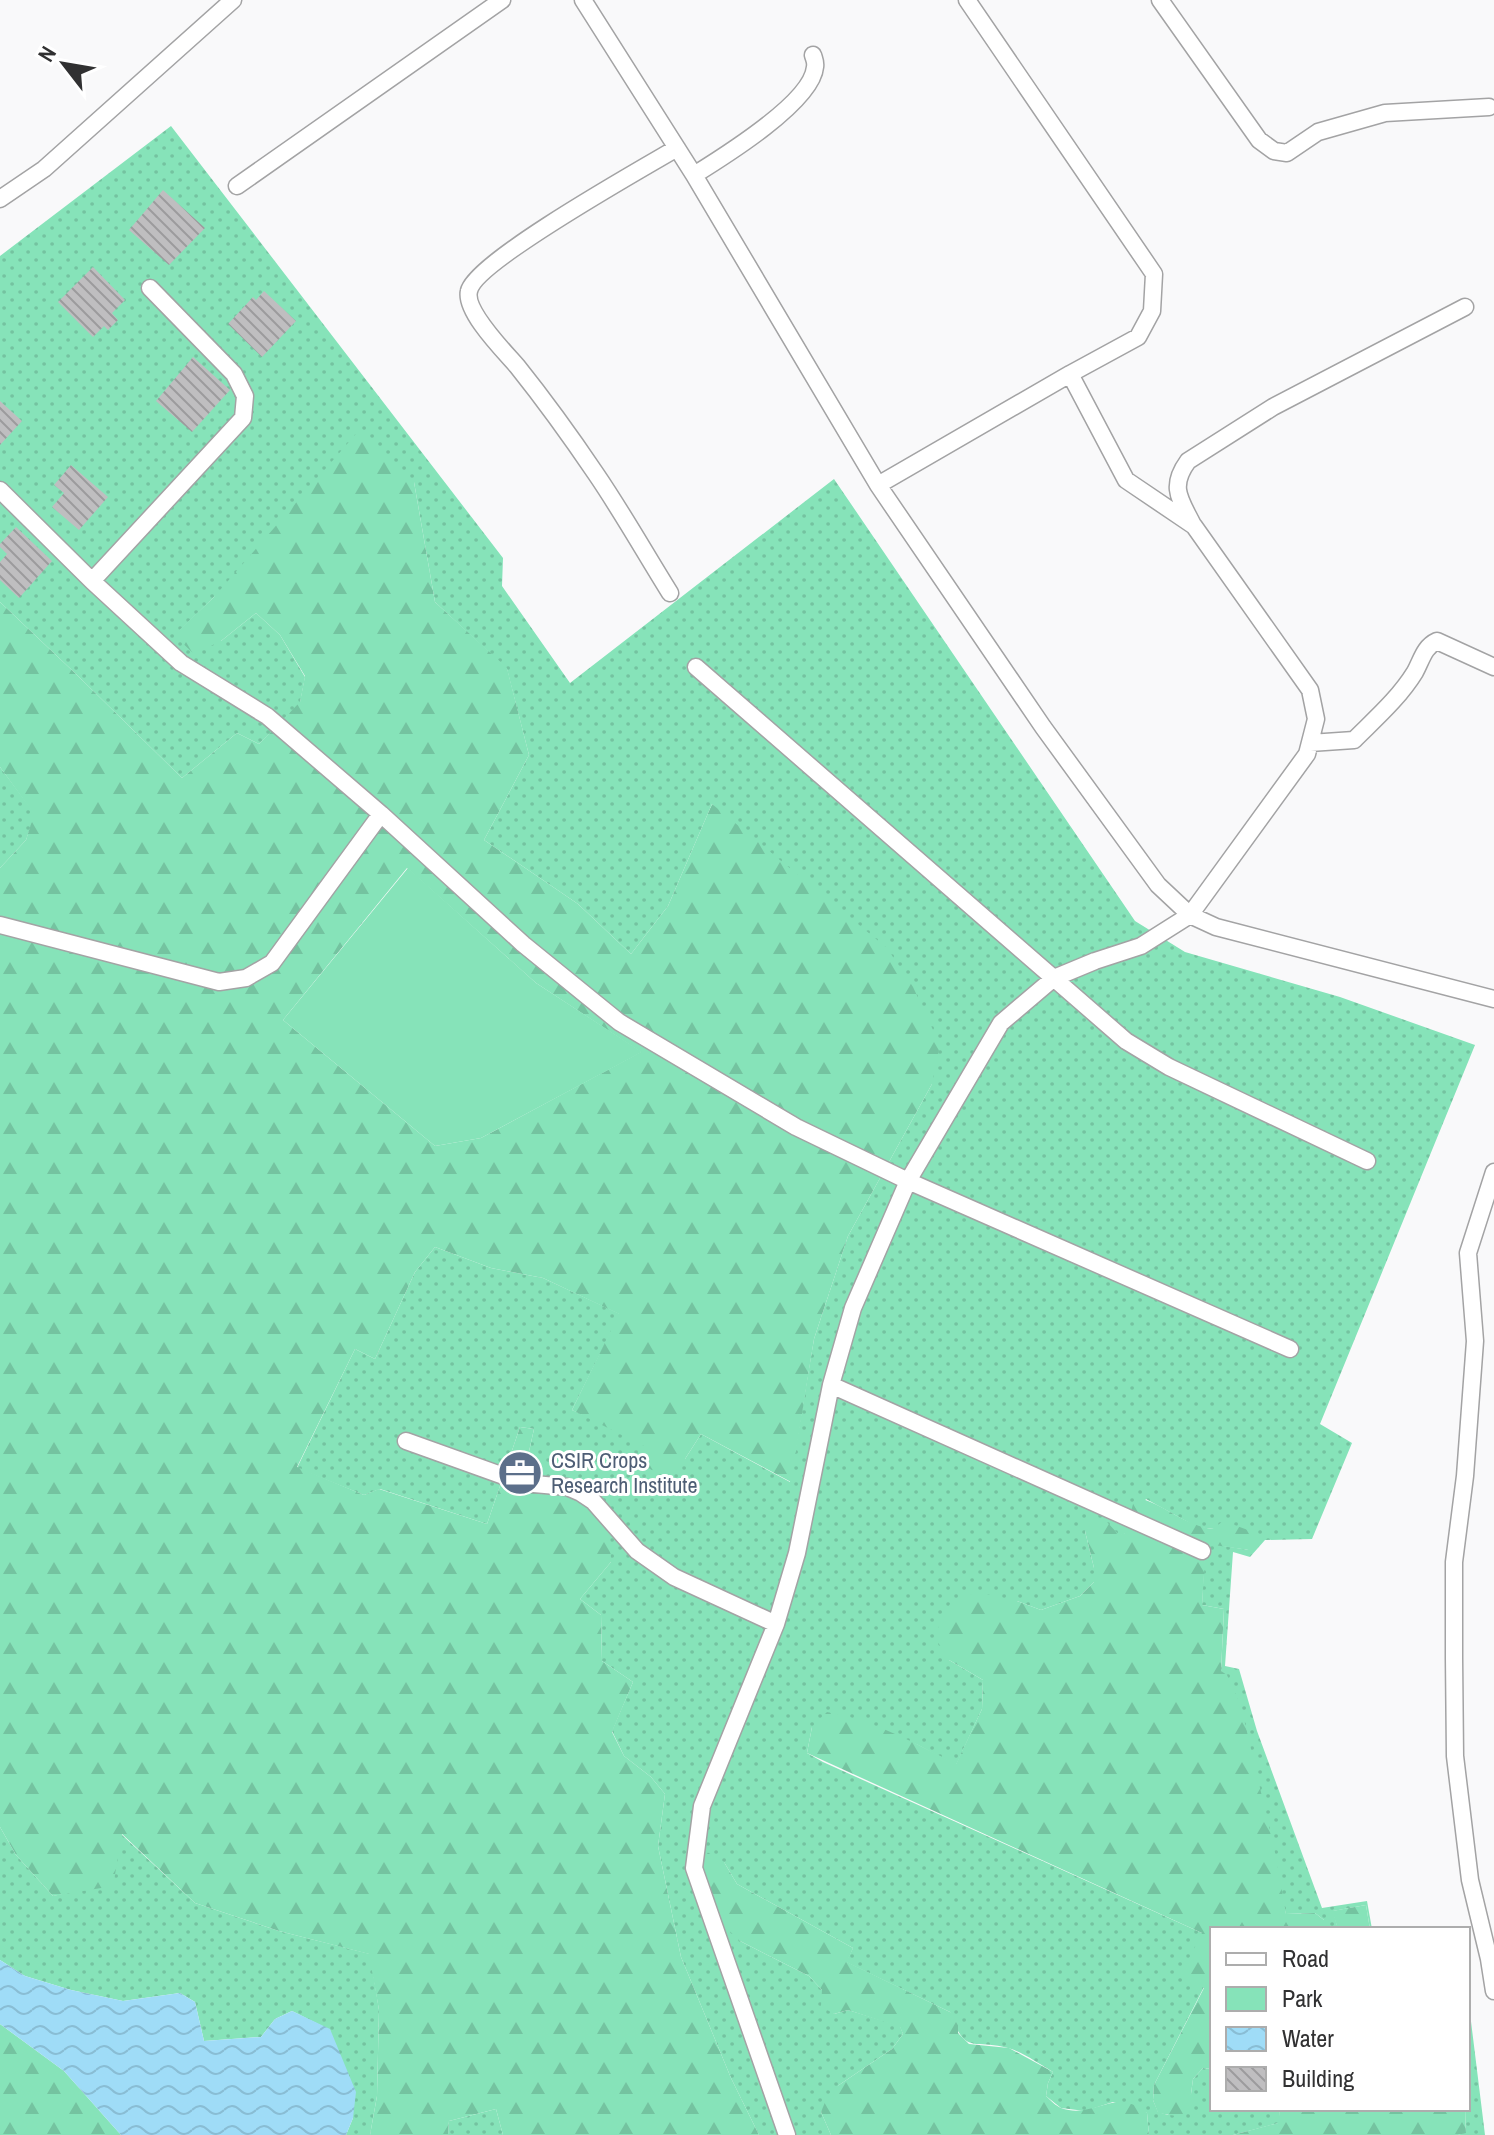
<svg xmlns="http://www.w3.org/2000/svg" width="1494" height="2135" font-family="'Archivo Narrow',sans-serif">
<style>
.grass{fill:url(#grass-dots)}
.forest{fill:url(#forest-firs);fill-rule:evenodd}
.green{fill:#86e3b9}
.water{fill:url(#water-waves)}
.building{fill:url(#building-back-hatch)}
.lines{fill:none;stroke-linecap:round;stroke-linejoin:round}
.minor-casing{stroke:#a3a3a4;stroke-width:19}
.minor{stroke:#fff;stroke-width:16}
.labels{text-anchor:middle;dominant-baseline:central;stroke-width:6;stroke-linejoin:round;paint-order:stroke}
.service-label{font-size:22px;fill:#4e5e75;stroke:#fff;text-anchor:start}
</style>
<defs>
<pattern id="grass-dots" width="8" height="8" patternUnits="userSpaceOnUse" patternTransform="scale(2)"><rect width="8" height="8" fill="#86e3b9"/><path d="M2 2h.1M6 6h.1" fill="none" stroke="#74c3a0" stroke-width="1.8" stroke-linecap="round"/></pattern>
<pattern id="forest-firs" width="22" height="20" patternUnits="userSpaceOnUse" patternTransform="scale(2)"><rect width="22" height="20" fill="#86e3b9"/><path d="M5 1l3.5 6h-7zM16 11l3.5 6h-7z" fill="#74c3a0"/></pattern>
<pattern id="water-waves" width="16" height="10" patternUnits="userSpaceOnUse" patternTransform="scale(2)"><rect width="16" height="10" fill="#9fdcf7"/><path d="M0 5q4-4 8 0t8 0" fill="none" stroke="#89bdd4"/></pattern>
<pattern id="building-back-hatch" width="6" height="6" patternUnits="userSpaceOnUse" patternTransform="scale(2)"><rect width="6" height="6" fill="#bfbec0"/><path d="M-1 5l2 2M0 0l6 6M5-1l2 2" fill="none" stroke="#9c9b9d"/></pattern>
</defs>
<rect width="100%" height="100%" fill="#f9f9fa"/>
<path class="grass" d="M171,126l332,432 -1,28 68,97 264,-204 301,442 50,31 155,45 135,48 -155,379 32,19 -40,96 -47,1 -15,17 -17,-5 -8,114 14,3 18,62 65,177 45,-7 5,28h-2l-4,-24 -33,6 5,18h-14v-9l-9,-7 -29,1 -65,-243 3,-62 -22,-4 3,-62 44,7 -35,-21 -17,-2 -51,-28 -20,34 -7,3 -34,-5 9,37v14l-14,14 -39,14 -24,-9 -68,59 34,20 -1,29 -26,56 -40,-21 -104,-17 -5,26 16,9 379,171 2,54 -50,98 -1,15 5,12 10,3 23,-21 2,-15 10,-11 9,1v40h68l-1,14 -46,12h-84l-2,-22 -34,-11 -28,9 -24,-3 -15,-12 2,-13 5,-11c-14,-8 -30,-20 -45,-24 -36,-10 -42,9 -58,-36l-104,-50 7,-14 -116,-64 -13,-22 16,79 69,35 13,14 12,24 14,-4 52,16 3,8 -11,15 -53,36 -18,27 10,23h-72l-28,-57 -50,-121 -23,-111 7,-52 -14,-17 -27,-21 -12,-25 21,-49 -31,-21 -1,-46 -21,-16 31,-37 -77,-72 -8,-25 8,-36 -14,-2 -33,97 -107,-35 -16,6 -67,-27 58,-119 20,10 40,-87 20,-25 56,21 52,10 77,36 -48,96 113,49 16,-25 89,48 24,-143 34,-103 84,-152 -220,-280 -44,102 -37,48 -53,-50 -94,-64 45,-85 -22,-86 -72,-67 -21,-120 -200,115 -39,38 46,6 35,-28 24,22 25,42 -5,26 -41,41 -22,-11 -55,45 -106,-104 -76,-72v-346z
M0,767l35,47 -9,26 -26,28z
M0,1827l16,28 37,41 18,-4 50,-58 74,69 84,28 91,23 9,56 -2,86 -7,39h-24l7,-17 -23,-88 -38,-19 -17,8 -14,18 -57,4 -9,-39 -15,-9 -57,8 -52,-11 -46,-14 -25,-16z
M1468,1997l17,138h-27l8,-3 -1,-23h3z
M496,2109l7,26h-55l1,-14z"/>
<path class="forest" d="M361,428l53,54 21,120 72,66 22,87 -45,85 94,64 53,50 37,-48 44,-102 175,144 26,39 27,58 -8,39 -84,152 -34,103 -23,143 -90,-48 -16,25 -20,17 -21,-10v-20l-72,-36 47,-96 -76,-36 -52,-10 -56,-21 -20,25 -40,87 -20,-10 -58,118 67,28 15,-6 108,35 33,-97 14,2 -8,36 8,25 41,9 35,33 1,30 -31,37 21,16 1,46 31,21 -21,50 12,24 27,21 14,17 -7,52 23,111 50,121 28,57h-256l-7,-26 -47,12 -1,14h-78l7,-39 2,-86 -10,-56 -90,-23 -84,-28 -73,-69 -9,52 -60,10 -37,-41 -16,-28v-959l26,-28 8,-26 -34,-47v-165l76,72 106,104 55,-45 22,11 41,-42 5,-26 -25,-41 -24,-22 -35,28 -27,13 -20,-19 40,-38zM407,868l129,115 105,69 -160,86 -46,8 -152,-126z
M1135,1497c29,6 47,28 78,32l10,-8 36,13 -2,10 -8,6 -43,-6 -4,61 22,4 -3,62 6,4 14,31 35,151 10,57 29,-1 9,7v9h-112v140l-9,-1 -10,11 -4,30 -7,8 -24,-4 -5,-13 1,-15 50,-97 -24,-12 22,-43 -395,-180 5,-26 15,-15c46,8 88,31 129,52l26,-55 1,-29 -34,-20 -15,-24 18,-36 26,-8 39,9 24,9 39,-14 14,-14v-14l-9,-37 4,-13 17,3 13,14 6,-2z
M707,1852l17,10 13,22 116,64 -6,14 103,50 8,7v14l11,11 40,4 44,24 -5,11 -2,13c4,4 10,10 15,12 33,12 53,-22 86,5l2,22h-318l-10,-23 7,-17 11,-10 53,-36 11,-15 -3,-7 -52,-17 -14,4 -13,-8 1,-16 -13,-14 -69,-35 -23,-22 -16,-43 -1,-19z
M1366,1905l4,24h-32l-6,-18z
M0,2024l64,47 57,64h-121z
M1280,2109h185l1,24 -8,2h-225l45,-12z"/>
<path class="green" d="M408,868l128,115 106,69 -161,86 -46,8 -152,-126z"/>
<path class="water" d="M0,1960l25,16 46,14 52,11 57,-8 15,9 9,39 57,-4 14,-18 17,-8 38,18 26,63 -3,26 -7,17h-225l-57,-64 -64,-47z"/>
<path class="building" d="M163,190l42,38 -36,37 -40,-35z
M93,267l32,33 -13,13 6,7 -10,10 -4,-4 -11,11 -35,-35z
M264,291l32,30 -34,36 -34,-33 25,-27 3,3z
M193,357l37,33 -38,42 -36,-31z
M0,401l22,20 -22,24z
M71,465l37,32 -29,33 -27,-23 12,-14 -10,-8z
M16,527l36,34 -33,37 -19,-18v-18l7,-8 -7,-7v-3z"/>
<g class="lines">
<g class="minor-casing">
<path id="minor" d="M583,0l111,175 184,310 165,242 115,158 32,30 26,12 278,72
M1160,0l99,140 15,11 13,2 31,-21 67,-19 104,-6
M694,175c29,-18 118,-73 121,-108 1,-5 -1,-8 -2,-12
M237,186l265,-186
M0,199l44,-30 189,-169
M878,485l192,-111 68,-37 14,-26 2,-37 -187,-274
M0,490l92,91 89,82 86,53 114,98 142,130 96,78 177,105 112,54 382,168
M1193,525c-13,-26 -24,-38 -5,-64l85,-54 192,-100
M92,581l151,-163 2,-22 -11,-22 -84,-86
M670,593c-25,-40 -48,-81 -74,-119 -25,-37 -51,-73 -79,-108 -13,-15 -53,-55 -48,-75 6,-29 174,-123 208,-143
M696,667l430,374 43,26 198,94
M1310,743l44,-3c22,-22 45,-42 61,-68 7,-13 9,-25 22,-31l57,26
M0,925l219,57 27,-4 26,-15 109,-149
M1494,1172l-26,81 7,88 -10,135 -11,86v96l1,98 15,124 19,79 5,32
M831,1385l371,166
M406,1441l117,42 44,4 14,6 12,8 44,50 37,26 102,47
M787,2135l-93,-267 8,-62 74,-182 21,-71 34,-168 22,-77 55,-127 93,-158 53,-45 41,-17 46,-15 49,-31 117,-161 9,-35 -6,-29 -116,-164 -68,-46 -56,-106"/>
</g>
<use href="#minor" class="minor"/>
</g>
<defs>
<g id="office-disc" transform="scale(2.3)"><circle r="9.5" fill="#5c6f8a" stroke="#fff"/><path d="M-6-3h4V-5.5h4V-3h4V5H-6ZM-1-4.5V-3h2v-1.5ZM-6 0V1H6V0Z" fill="#fff"/></g>
</defs>
<g fill-rule="evenodd">
<use href="#office-disc" x="520" y="1473"/>
</g>
<g class="labels">
<g class="service-label">
<text x="551" y="1460">CSIR Crops<tspan x="551" dy="25">Research Institute</tspan></text>
</g>
</g>
<rect x="1210" y="1927" width="260" height="184" fill="#ffffff" stroke="#adadad" stroke-width="2"/>
<rect x="1226" y="1953" width="40" height="12" fill="#ffffff" stroke="#adadad" stroke-width="2"/>
<text x="1282" y="1967" font-size="24" fill="#313132">Road</text>
<rect x="1226" y="1987" width="40" height="24" fill="#86e3b9" stroke="#adadad" stroke-width="2"/>
<text x="1282" y="2007" font-size="24" fill="#313132">Park</text>
<rect x="1226" y="2027" width="40" height="24" fill="url(#water-waves)" stroke="#adadad" stroke-width="2"/>
<text x="1282" y="2047" font-size="24" fill="#313132">Water</text>
<rect x="1226" y="2067" width="40" height="24" fill="url(#building-back-hatch)" stroke="#adadad" stroke-width="2"/>
<text x="1282" y="2087" font-size="24" fill="#313132">Building</text>
<g transform="translate(64 64) rotate(301)" stroke="#ffffff" stroke-width="6" paint-order="stroke">
<path d="M0-6L14 30L0 20L-14 30Z" fill="#313132"/>
<text y="-12" font-size="22" font-weight="bold" text-anchor="middle" fill="#313132">N</text>
</g>
</svg>
